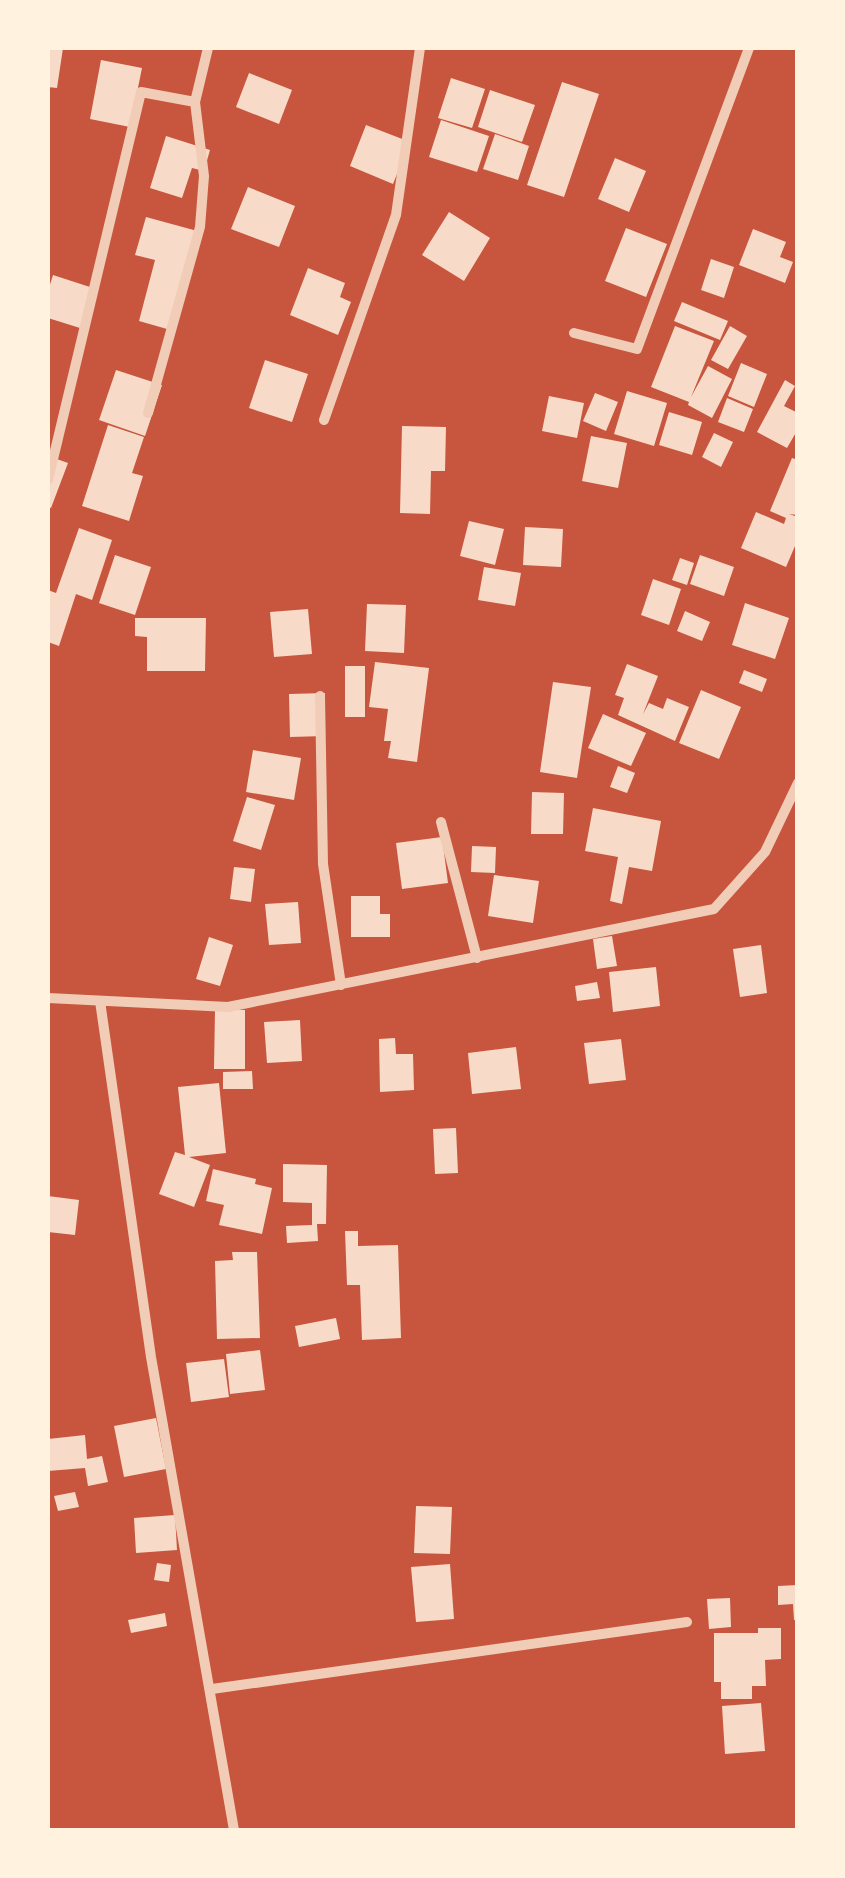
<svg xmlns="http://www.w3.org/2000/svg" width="845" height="1878" font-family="'DM Sans',sans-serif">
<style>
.building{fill:#f7dbc8}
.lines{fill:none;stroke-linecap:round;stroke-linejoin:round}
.minor{stroke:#f1ccb7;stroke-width:10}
</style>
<rect width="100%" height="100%" fill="#c8553d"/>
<path class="building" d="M48,48h15l-6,40 -9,-1z
M101,60l41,8 -12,59 -40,-8z
M249,73l43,17 -13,34 -43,-17z
M451,78l34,11 -13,39 -34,-10z
M562,82l37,12 -35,103 -37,-12z
M490,90l45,15 -13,37 -44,-15z
M441,120l48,16 -12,36 -48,-15z
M366,125l44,17 -17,42 -43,-18z
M495,134l34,12 -11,34 -35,-11z
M166,136l44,14 -6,21 -12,-3 -10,30 -32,-10z
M615,158l31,13 -17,41 -31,-13z
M248,187l47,19 -16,41 -48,-18z
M449,212l41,26 -26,43 -42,-26z
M146,217l55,15 -27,99 -35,-10 16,-61 -20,-5z
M626,228l41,16 -21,53 -41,-16z
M753,229l33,13 -6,15 13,5 -8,21 -46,-18z
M711,259l23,8 -10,31 -23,-8z
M308,268l37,15 -5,14 11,5 -13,33 -48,-20z
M53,275l40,13 -13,40 -32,-10v-27z
M682,302l46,19 -8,19 -46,-19z
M675,326l39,15 -23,56 17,-31 24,13 -20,39 -24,-13 1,-3 -38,-15z
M730,326l17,10 -19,33 -17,-9z
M265,360l43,14 -16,48 -43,-14z
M741,363l26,11 -13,33 -26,-11z
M116,370l46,15 -17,51 -46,-16z
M785,380l10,6 -11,20 14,7v16l-11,19 -30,-16z
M627,391l40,12 -13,43 -40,-12z
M595,393l23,9 -12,29 -23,-10z
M549,396l35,7 -7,35 -35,-7z
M727,398l26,11 -9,23 -26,-10z
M669,412l33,10 -10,33 -33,-10z
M108,425l36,12 -12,36 11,3 -14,45 -47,-15z
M402,426l44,1 -1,44h-14l-1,43 -30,-1z
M714,433l19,9 -12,25 -19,-10z
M591,436l36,7 -9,45 -36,-7z
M51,457l17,6 -17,45 -3,-1v-40z
M792,458l6,2v55l-9,-1 9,3v22l-12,28 -45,-19 15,-36 28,12 2,-6 -16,-7z
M469,521l35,8 -9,36 -35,-9z
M525,527l38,2 -2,38 -38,-2z
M79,528l33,12 -20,60 -16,-6 -17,52 -11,-4v-52l8,3z
M115,555l36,12 -16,48 -36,-12z
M700,555l34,12 -10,29 -34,-12z
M680,558l14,5 -7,22 -15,-5z
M484,567l37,6 -6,33 -37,-6z
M653,579l28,10 -12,36 -28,-10z
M745,603l44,15 -14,41 -43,-14z
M367,604l39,1 -2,48 -39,-2z
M308,609l4,45 -38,3 -4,-45z
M685,611l25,11 -8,19 -25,-10z
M135,618h71l-1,53h-58v-34l-12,-1z
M375,662l54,6 -12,94 -29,-4 3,-17h-7l4,-32 -19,-2z
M627,664l31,12 -15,38 6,-11 14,6 4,-11 22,9 -14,34 -57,-26 6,-17 -9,-3z
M345,666h20v51h-20z
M744,670l23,9 -5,13 -23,-9z
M553,682l38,5 -14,91 -37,-6z
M701,690l40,17 -22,52 -40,-16z
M325,693v43l-35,1 -1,-43z
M603,714l43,19 -15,33 -43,-18z
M253,750l48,8 -7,42 -48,-8z
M618,766l17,7 -8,20 -17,-6z
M532,792l32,1 -1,41h-32z
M247,797l28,8 -14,45 -28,-9z
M593,808l68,13 -9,50 -23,-4 -7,37 -12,-3 8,-44 -33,-6z
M442,837l6,46 -46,6 -6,-46z
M472,846l24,1 -1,26 -24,-1z
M234,867l21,2 -4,33 -21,-3z
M494,875l45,6 -6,42 -45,-7z
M351,896h29v18h10v23h-39z
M298,902l3,41 -32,2 -4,-41z
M612,936l5,30 -20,3 -4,-30z
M209,937l24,8 -13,41 -24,-7z
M761,945l6,48 -27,4 -7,-48z
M656,967l4,39 -47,6 -4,-40z
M597,982l3,16 -23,3 -2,-15z
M215,1010h30v59h-31z
M300,1020l2,41 -35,2 -3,-41z
M395,1038l1,16h17l1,36 -34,2 -1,-53z
M621,1039l5,41 -37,4 -5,-41z
M516,1047l5,42 -49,5 -4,-41z
M252,1071l1,18h-30v-17z
M219,1083l7,70 -37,4 21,8 -16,42 -35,-13 16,-42 10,3 -7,-68z
M456,1128l2,45 -23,1 -2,-45z
M283,1164l44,1 -1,59h-9l1,17 -31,2 -1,-17 26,-1v-22l-29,-1z
M213,1169l43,10 -1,5 17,4 -10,46 -43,-9 5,-20 -18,-4z
M48,1196l31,4 -4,35 -27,-3z
M345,1231h13v15l40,-1 3,93 -39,2 -2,-55h-13z
M232,1252h25l3,86 -43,1 -2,-78 18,-1z
M336,1318l4,21 -41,8 -4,-21z
M260,1350l5,40 -35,4 -4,-40z
M224,1359l5,38 -38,5 -5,-39z
M156,1418l10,51 -42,8 -10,-51z
M85,1435l2,24 15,-3 6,26 -20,4 -3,-18 -37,3v-32z
M75,1492l4,15 -21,4 -4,-15z
M416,1506l36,1 -2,47 -36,-1z
M175,1515l2,35 -41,3 -2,-35z
M157,1563l14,2 -2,17 -15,-2z
M450,1564l4,55 -38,3 -5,-55z
M798,1585v35h-4l-1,-16 -15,1v-19z
M730,1598l1,29 -22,2 -2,-30z
M165,1613l2,13 -36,7 -3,-13z
M758,1628h23v31l-16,1 1,26h-14v13h-31v-17h-7v-49h44z
M761,1703l4,48 -40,3 -3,-48z"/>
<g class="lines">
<path class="minor" d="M574,333l63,16 112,-301
M148,413l52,-186 4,-51 -9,-74 13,-54
M324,420l72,-205 24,-167
M48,480l93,-388 54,10
M320,696l3,168 18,121
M441,822l36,136
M48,998l180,9 486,-98 51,-57 33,-69
M100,1001l51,356 83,473
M212,1689l475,-67"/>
</g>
<rect width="845" height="1878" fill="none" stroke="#fff3e0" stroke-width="100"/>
</svg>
